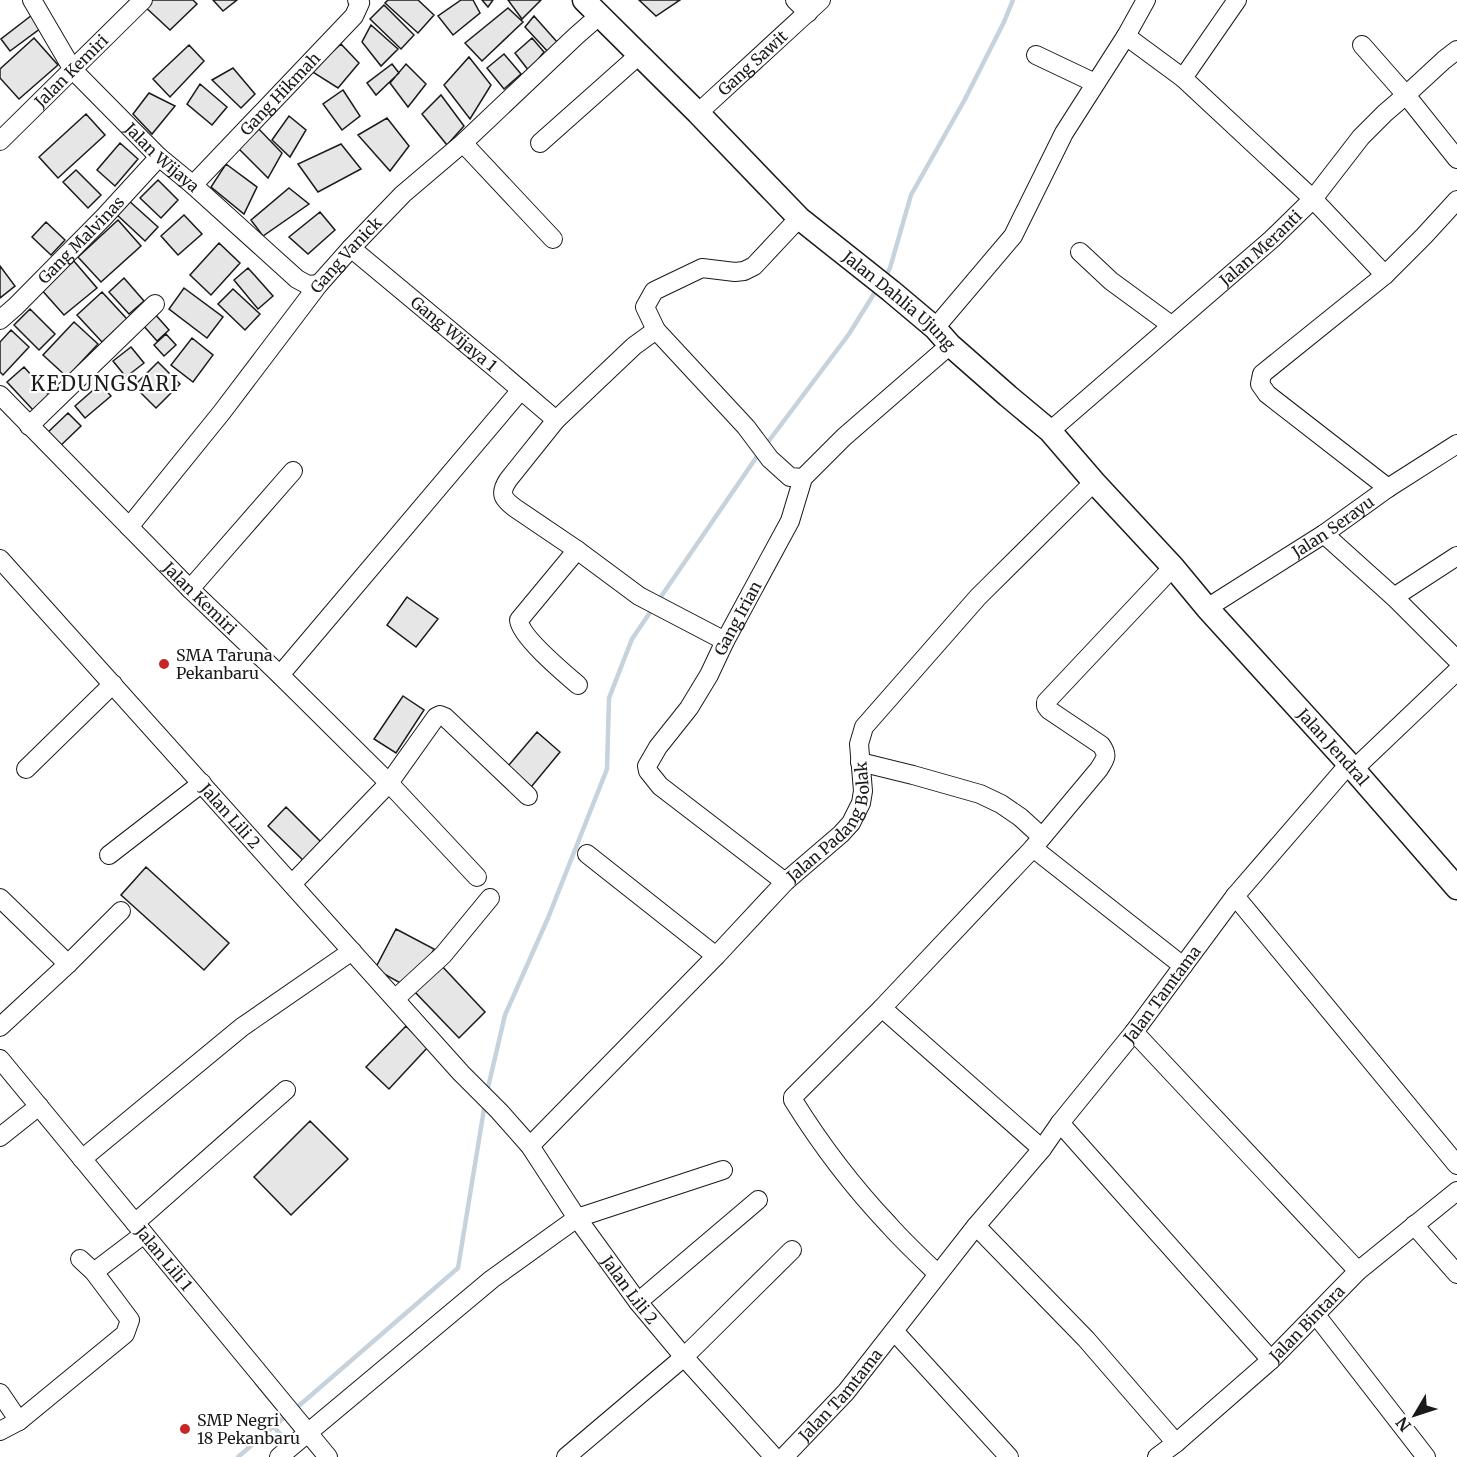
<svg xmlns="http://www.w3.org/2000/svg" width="1457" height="1457" font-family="Merriweather,serif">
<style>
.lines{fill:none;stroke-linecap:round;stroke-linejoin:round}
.stream{stroke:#c6d2dc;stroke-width:4.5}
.building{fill:#e6e6e6;stroke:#1a1a1a;stroke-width:1.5}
.minor-casing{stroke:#1a1a1a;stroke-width:20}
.major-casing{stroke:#1a1a1a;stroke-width:25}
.minor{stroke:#fff;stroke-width:18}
.major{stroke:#fff;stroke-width:22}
.poi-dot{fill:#c62828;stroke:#fff;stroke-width:2}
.labels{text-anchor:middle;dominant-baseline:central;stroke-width:4.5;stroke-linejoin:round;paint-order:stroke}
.street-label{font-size:16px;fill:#1a1a1a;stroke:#fff}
.poi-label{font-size:16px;fill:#1a1a1a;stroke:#fff;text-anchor:start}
.quarter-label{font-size:20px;letter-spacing:1.5px;fill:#1a1a1a;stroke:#fff}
</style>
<rect width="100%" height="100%" fill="#fff"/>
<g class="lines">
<path class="stream" d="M885,277l5,-9 21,-73 53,-94 40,-79 9,-22
M765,446l84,-112 28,-45
M658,601l102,-149
M487,1092l18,-77 43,-97 59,-149 2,-71 23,-59 21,-31
M294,1410l164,-142 27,-165
M274,1427l15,17
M238,1457l49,-42"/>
</g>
<path class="building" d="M146,0h47l4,4 -27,26 -28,-26z
M213,0h24l-14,11z
M388,0h30l16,15 -16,18 -33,-30z
M461,0h12l7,13 -27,22 -15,-19z
M482,0h11l-5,7z
M508,0h33l-19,19z
M639,0h41l-24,16z
M384,5l30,30 -13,14 -31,-30z
M508,8l15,14 -41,39 -17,-18z
M32,15l9,13 -31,23 -9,-12z
M534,16l24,27 -8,11 -25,-27z
M371,25l27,24 -17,17 -19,-24z
M34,38l24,27 -39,34 -19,-21v-9z
M532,38l12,14 -15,19 -14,-18z
M341,44l18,19 -21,25 -27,-17z
M189,45l15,16 -34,36 -17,-18z
M504,54l17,20 -17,15 -17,-21z
M469,57l22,28 -21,34 -26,-34z
M392,64l7,9 -23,22 -9,-12z
M406,64l20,20 -18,23 -18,-24z
M233,68l22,26 -14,14 -29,-28z
M200,84l27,23 -15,18 -25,-21z
M343,90l17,26 -18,14 -19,-26z
M149,93l26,13 -23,28 -19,-20z
M441,95l23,31 -17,19 -25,-31z
M86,114l19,21 -47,43 -19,-21z
M289,116l17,14 -16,27 -18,-17z
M387,118l22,28 -19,25 -32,-36z
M254,124l28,29 -14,25 -32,-32z
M120,143l18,16 -23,27 -18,-16z
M341,144l20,25 -43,23 -20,-28z
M226,164l31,23 -13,27 -33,-27z
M76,170l25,25 -13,13 -25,-26z
M158,180l20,20 -17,18 -21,-20z
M289,188l20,16 -46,32 -12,-16z
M128,200l30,27 -13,14 -30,-28z
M320,212l15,18 -27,24 -19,-17z
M184,215l18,19 -24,21 -17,-19z
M118,220l23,26 -40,36 -23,-25z
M46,222l19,18 -14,15 -19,-18z
M219,243l21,20 -29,32 -21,-20z
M73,260l24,28 -33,27 -24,-27z
M0,266l15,20 -15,12z
M248,268l25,28 -15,13 -24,-29z
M124,278l20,23 -15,13 -20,-22z
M184,288l39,29 -16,21 -38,-29z
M233,289l27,25 -15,16 -27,-26z
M102,292l25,27 -25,23 -25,-27z
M30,309l25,25 -16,16 -25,-25z
M154,313l15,17 -12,11 -15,-17z
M74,322l24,22 -31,33 -24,-22z
M11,330l18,17 -26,28 -3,-3v-30z
M166,334l10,11 -12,11 -10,-11z
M192,338l21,17 -20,27 -22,-17z
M131,347l13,16 -18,14 -13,-16z
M158,362l22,22 -24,24 -22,-22z
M24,367l25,28 -16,15 -26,-28z
M100,384l11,12 -26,22 -10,-12z
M68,413l13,13 -24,23 -12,-14z
M407,597l31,22 -22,28 -29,-22z
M403,696l21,14 -28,43 -22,-14z
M537,732l23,20 -33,40 -24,-20z
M286,807l40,40 -18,18 -40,-39z
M146,867l83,76 -25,27 -83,-75z
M396,929l38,20 -21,41 -38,-21z
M440,964l45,48 -26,26 -46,-48z
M406,1026l22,21 -39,42 -23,-22z
M310,1121l38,38 -57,56 -37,-38z"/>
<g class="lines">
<g class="minor-casing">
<g id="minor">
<path id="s1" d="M32,0l41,70 86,87 34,28 104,94 11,6 11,-1"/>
<path d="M795,0l13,13"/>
<path d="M1126,36l57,42 130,121 72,76"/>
<path d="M1362,45l44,50 51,64"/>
<path d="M1036,55l59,28"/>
<path d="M1183,78l54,-78"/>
<path id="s2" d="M698,113l123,-113"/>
<path id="s3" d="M0,141l143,-141"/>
<path d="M463,143l90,96"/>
<path d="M540,143l99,-88"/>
<path id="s4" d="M193,185l161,-169 6,-13 -3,-3"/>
<path d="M799,218l-45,48 -10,5 -9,1 -33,-4 -48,23 -9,16 11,23 90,97 24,32 20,18 13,1"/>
<path id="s5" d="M351,248l143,119 62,53"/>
<path d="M1080,252l31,29 60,44"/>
<path id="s6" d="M0,320l16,-14 88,-89 55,-60"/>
<path d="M935,328l78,-92 51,-103 62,-97 20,-36"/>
<path d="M656,330l-22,16 -78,74 -48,60c-9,14 -5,19 7,28l62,42 62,46 86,45"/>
<path id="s7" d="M0,395l190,194 90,86 109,108 88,94"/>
<path d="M29,426l126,-122"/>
<path id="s8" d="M1050,431l222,-192 41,-40 48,-62 24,-24 21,-18 38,-35 13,-10"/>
<path d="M1388,488l-121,-94 -7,-10 2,-10 123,-99 39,-39 33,-36"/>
<path id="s9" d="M129,527l93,-115 97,-128 32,-36 52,-54 60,-51 113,-107 24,-21"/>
<path d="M1324,534l70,63 63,63"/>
<path d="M577,550l-58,70c1,16 45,53 59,65"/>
<path id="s10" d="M0,559l461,514 38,38 31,35 47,72 61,84 46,55 90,100"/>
<path d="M190,589l103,-118"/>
<path d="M1394,597l63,-41"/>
<path id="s11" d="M1207,608l117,-74 64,-46 69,-44"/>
<path d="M280,675l241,-285"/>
<path d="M860,762l53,13 67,19 21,10 19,13 22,20"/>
<path d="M26,769l87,-85"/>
<path d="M1353,770l104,-99"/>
<path d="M1033,848l150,118"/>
<path d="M587,854l129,102"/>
<path d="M109,855l93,-72"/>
<path id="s12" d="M785,882l-125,-96 -12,-15 -1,-5 11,-19 31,-39 20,-33 16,-34 65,-120 13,-43 41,-41 106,-92"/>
<path d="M292,884l97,-101 47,-66 4,-2 5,2 83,79"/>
<path d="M1235,896l222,269"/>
<path d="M0,898l68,66 -68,63"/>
<path d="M68,964l53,-53"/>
<path d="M395,999l48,-44 47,-57"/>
<path d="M882,1008l160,141"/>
<path d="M1134,1032l224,239"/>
<path id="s13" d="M0,1059l328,398"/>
<path d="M1060,1123l211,237"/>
<path d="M0,1137l39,-31"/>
<path id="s14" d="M530,1146l186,-190 69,-74 56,-48 10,-11 10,-20 2,-12 -4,-47 5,-17 114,-130 116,-115"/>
<path d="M82,1159l160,-132 110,-76"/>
<path d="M135,1223l151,-133"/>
<path d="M1414,1225l43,49"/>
<path d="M976,1226l110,113 90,104"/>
<path d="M94,1272l50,-38"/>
<path d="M938,1274c-17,-16 -34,-32 -49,-49 -36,-38 -68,-80 -96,-125v-3l89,-89 151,-160 66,-79c6,-10 10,-13 2,-24l-52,-35 -3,-4v-4l127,-135"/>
<path d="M638,1302l120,-102"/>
<path d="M1316,1315l110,142"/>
<path d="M894,1331l115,126"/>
<path d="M0,1393l19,28 -19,10"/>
<path d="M19,1421l106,-87 5,-14 -36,-48 -14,-13"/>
<path d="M279,1457l213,-178 85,-61 146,-48"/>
<path d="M566,1457l118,-100 108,-107"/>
<path id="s15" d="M784,1457l62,-65 130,-166 66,-77 18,-26 74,-91 101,-136 114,-132"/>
<path id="s16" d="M1157,1457l19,-14 95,-83 87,-89 99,-80"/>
</g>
</g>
<g class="major-casing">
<g id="major">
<path id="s17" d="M584,0l114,113 101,105 92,73 44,37 15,17 58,51 42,35 44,51 79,85 34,41 142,156 108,124"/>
</g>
</g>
<use href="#minor" class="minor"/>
<use href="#major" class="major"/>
</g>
<g class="poi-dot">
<circle cx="164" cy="664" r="6"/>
<circle cx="185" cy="1429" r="6"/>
</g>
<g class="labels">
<g class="street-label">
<text stroke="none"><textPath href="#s2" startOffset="74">Gang Sawit</textPath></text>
<text stroke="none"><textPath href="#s3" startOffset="100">Jalan Kemiri</textPath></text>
<text stroke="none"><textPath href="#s4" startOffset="126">Gang Hikmah</textPath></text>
<text stroke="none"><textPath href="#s1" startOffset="206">Jalan Wijaya</textPath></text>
<text stroke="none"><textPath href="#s6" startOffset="114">Gang Malvinas</textPath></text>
<text stroke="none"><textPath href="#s8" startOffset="279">Jalan Meranti</textPath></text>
<text stroke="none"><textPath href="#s9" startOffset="348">Gang Vanick</textPath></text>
<text stroke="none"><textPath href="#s17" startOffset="436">Jalan Dahlia Ujung</textPath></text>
<text stroke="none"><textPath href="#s5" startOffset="134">Gang Wijaya 1</textPath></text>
<text stroke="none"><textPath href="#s11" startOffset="150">Jalan Serayu</textPath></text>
<text stroke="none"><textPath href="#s7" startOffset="285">Jalan Kemiri</textPath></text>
<text stroke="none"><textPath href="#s12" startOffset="356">Gang Irian</textPath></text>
<text stroke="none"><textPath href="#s17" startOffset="1060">Jalan Jendral</textPath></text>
<text stroke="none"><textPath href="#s10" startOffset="345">Jalan Lili 2</textPath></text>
<text stroke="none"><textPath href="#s14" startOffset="446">Jalan Padang Bolak</textPath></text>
<text stroke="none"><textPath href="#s15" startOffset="598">Jalan Tamtama</textPath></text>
<text stroke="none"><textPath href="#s13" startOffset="258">Jalan Lili 1</textPath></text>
<text stroke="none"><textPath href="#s10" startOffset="966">Jalan Lili 2</textPath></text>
<text stroke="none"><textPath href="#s16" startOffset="201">Jalan Bintara</textPath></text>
<text stroke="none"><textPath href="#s15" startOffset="84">Jalan Tamtama</textPath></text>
</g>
<g class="poi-label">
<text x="176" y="655">SMA Taruna<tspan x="176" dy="18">Pekanbaru</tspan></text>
<text x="197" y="1420">SMP Negri<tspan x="197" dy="18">18 Pekanbaru</tspan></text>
</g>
<g class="quarter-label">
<text x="105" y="383">KEDUNGSARI</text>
</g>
</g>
<g transform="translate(1415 1415) rotate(231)" stroke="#ffffff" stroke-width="4.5" paint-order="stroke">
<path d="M0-4.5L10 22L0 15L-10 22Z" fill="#1a1a1a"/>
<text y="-9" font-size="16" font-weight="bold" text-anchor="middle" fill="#1a1a1a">N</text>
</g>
</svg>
